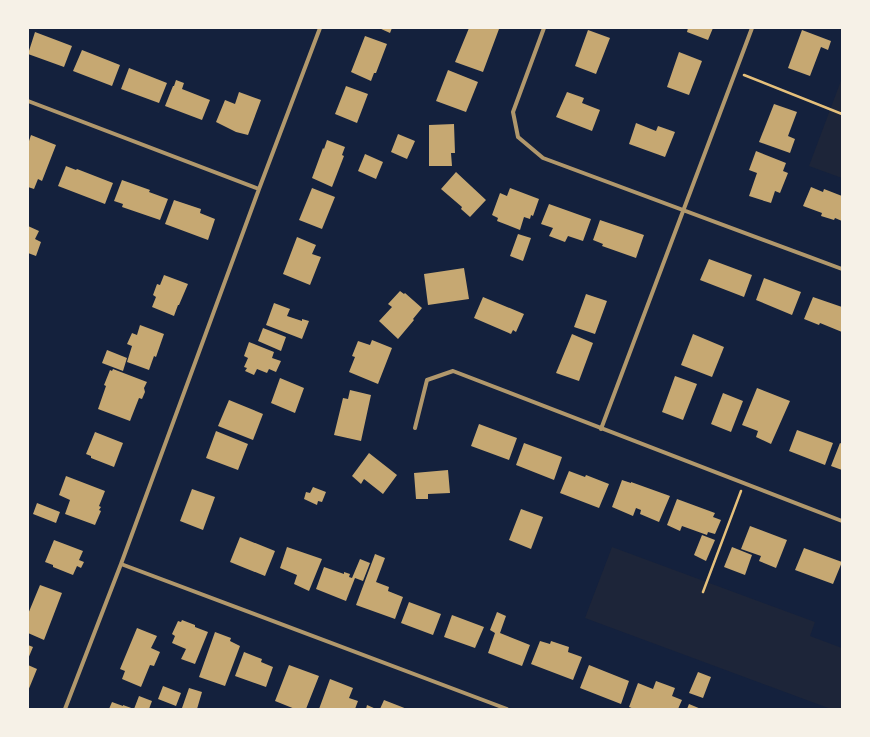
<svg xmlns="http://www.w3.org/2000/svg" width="870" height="737" font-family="'Sofia Sans Condensed',sans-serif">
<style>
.green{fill:#1d2539}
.building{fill:#c6a872}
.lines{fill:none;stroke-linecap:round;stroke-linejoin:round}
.path{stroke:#e5c07b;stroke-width:2.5}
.minor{stroke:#b1986c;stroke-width:4}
</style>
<rect width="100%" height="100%" fill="#14213d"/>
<path class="green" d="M842,78v100l-33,-12z
M612,547l203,75 -5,14 32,12v61h-11l-246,-91z"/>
<path class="building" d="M379,28h13l-2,5z
M469,28l30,1 -16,43 -28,-10z
M688,28h25l-5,12 -21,-8z
M588,30l22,8 -14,36 -21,-8z
M802,30l29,11 -3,9 -7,-3 -11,29 -22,-8z
M35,32l37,14 -8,21 -36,-13z
M365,36l22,8 -11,29h-2l-3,8 -20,-9z
M82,50l38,15 -8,21 -39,-15z
M679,52l23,9 -13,34 -22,-8z
M129,68l38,15 -8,20 -38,-14z
M448,70l30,12 -12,30 -30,-11z
M176,80l8,3 -2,6 28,11 -8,20 -37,-14 8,-20h1z
M346,86l22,8 -11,29 -22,-9z
M239,92l22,8 -13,35 -12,-3 -20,-10 9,-22 10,4z
M567,92l17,6 -2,5 18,7 -8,21 -36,-14z
M774,104l23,8 -9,24 7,3 -5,14 -31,-11z
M636,123l20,8 2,-5 17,6 -10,25 -36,-13z
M454,124l1,29h-4l1,13h-23v-41z
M398,134l17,7 -8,18 -16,-7z
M31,135l25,10 -14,36 -4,-2 -4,10 -6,-2v-43z
M327,140l18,7 -3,8 2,1 -12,31 -20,-9 11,-30 1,1z
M756,151l30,12 -3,8 5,2 -8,20 -5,-2 -4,12 -22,-7 8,-23 -8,-3z
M365,154l18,8 -7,17 -18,-8z
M66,166l10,4 1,-1 36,14 -8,21 -47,-18z
M456,172l30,28 -16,17 -9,-8 1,-2 -21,-18z
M122,180l28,10 -1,2 19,7 -8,21 -38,-13 1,-3 -9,-3z
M811,187l12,5 1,-3 18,7v25l-7,-3 -1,2 -13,-4 1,-3 -19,-7z
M312,188l23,9 -13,32 -23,-9z
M510,188l29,11 -6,17 -2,-1 -1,4 -6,-2 -4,13 -23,-9 1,-3 -6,-3 8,-22 7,3z
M174,200l27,9 -1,4 15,6 -7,21 -43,-16z
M549,204l42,15 -8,22 -15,-5 -3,6 -16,-6 4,-8 -12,-4z
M600,220l44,15 -8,23 -34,-12 1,-2 -10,-4z
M28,226l11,5 -4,8 6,3 -5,14 -8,-3z
M518,234l13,4 -8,23 -13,-5z
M297,237l19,8 -4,9 9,3 -11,28 -27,-11z
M709,259l43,16 -8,22 -44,-17z
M464,268l5,31 -41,6 -4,-31z
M164,275l24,9 -9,21h-1l-4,11 -22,-9 4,-10 -3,-2 4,-11 3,1z
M764,278l37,14 -9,23 -36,-15z
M400,291l4,3 1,-1 17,15 -9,11 1,1 -16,19 -19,-18 13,-14 -4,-3z
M586,294l21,7 -12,33 -21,-7z
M483,297l41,17 -8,18 -3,-2 -2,4 -37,-16z
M813,297l29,10v25l-22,-9 -1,2 -15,-6z
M274,303l16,6 -3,7 15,5v-2l7,2 -7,18 -36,-14z
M140,325l24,9 -8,23 -2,-1 -5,14 -22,-8 5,-16 -5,-2 5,-11 5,2z
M263,328l23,9 -5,14 -23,-10z
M572,334l21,9 -14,38 -23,-8z
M693,334l31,13 -12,30 -31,-12z
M372,340l20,8 -14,36 -29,-12 6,-15 -3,-1 6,-15 12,4z
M249,342l25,10 -2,6 9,3 -5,11 -7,-3 -2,4 -10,-4 -3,6 -9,-4 2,-3 -3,-1 4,-9 -4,-2z
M107,350l20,8 -4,13 -21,-8z
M113,369l34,13 -3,6 1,4 -3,7 -3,-1 -9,23 -32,-12 8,-23 -2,-1 6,-15 2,1z
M675,376l22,8 -14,36 -21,-8z
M280,378l24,10 -9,25 -24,-10z
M757,388l33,13 -19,43 -15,-7 2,-6 -16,-6z
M350,390l21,5 -10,46 -27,-6 9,-37 5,1z
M723,393l20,8 -12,31 -20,-8z
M229,400l34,14 -10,26 -35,-14z
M479,424l38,14 -8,22 -38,-14z
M797,430l36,13 -8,22 -36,-14z
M216,431l32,13 -10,26 -32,-12z
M95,432l28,11 -9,24 -23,-9v-2l-5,-2z
M524,443l38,14 -8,23 -38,-15z
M840,443l2,1v26l-11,-4z
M369,453l28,22 -14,19 -19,-15 -3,5 -9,-8z
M448,470l2,23 -22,1v5h-12l-2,-26z
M569,471l16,6 1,-2 23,9 -10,24 -39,-15z
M66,476l39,15 -6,15 2,1 -2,3 2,1 -6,14 -30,-11 5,-14 -11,-5z
M622,480l9,3v-1l39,14 -11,26 -19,-8 1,-4 -5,-2 -3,8 -21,-9z
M313,487l13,5 -4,10 -4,-1 -1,4 -13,-6 2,-7 4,1z
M192,489l23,8 -12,33 -23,-9z
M677,499l38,14 -2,4 8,3 -6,14 -7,-2 -1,3 -25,-9 -2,5 -13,-6z
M37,503l23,9 -4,11 -23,-9z
M521,509l22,8 -12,32 -22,-9z
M750,526l37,14 -11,28 -17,-7 2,-5 -20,-7z
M702,535l13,5 -9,21 -12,-6z
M240,537l35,14 -10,25 -35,-14z
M54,540l29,11 -4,9 5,2 -3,6 -4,-2 -4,9 -20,-8v-2l-8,-3z
M287,547l35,12 -13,32 -15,-7 3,-9 -17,-7z
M732,547l20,8 -7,20 -21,-8z
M804,548l38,14 -9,22 -38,-14z
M375,554l10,4 -9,24 13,5 -1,4 15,6 -8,22 -39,-14z
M360,559l10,4 -7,18 -8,-3 -9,23 -30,-12 8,-22 20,7v-2l6,2 -1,3 3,1z
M40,585l22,8 -18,47 -16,-7v-19z
M409,602l32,12 -8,21 -32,-12z
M497,612l9,4 -6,17 30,12 -8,21 -34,-13 7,-20 -5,-3z
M452,615l32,12 -9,21 -31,-11z
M182,620l13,5v2l13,5 -13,32 -14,-5 5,-10 -14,-6 3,-7 -3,-2 6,-13 3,1z
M137,628l20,8 -6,12 9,4 -6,14 -4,-1 -9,22 -19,-8 3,-8 -5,-2z
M215,632l16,6 -1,3 10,5 -15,40 -26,-9z
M540,641l10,3 1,-3 18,6 -1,5 14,5 -9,23 -42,-16z
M28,645l5,2 -5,12z
M244,652l18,7 -1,3 12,5 -7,20 -31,-11z
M28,665l9,4 -9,22z
M289,665l30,11 -13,33h-11l-20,-8z
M589,665l40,16 -8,23 -41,-16z
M698,672l13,5 -8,21 -14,-5z
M330,679l23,9 -4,10 9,3 -3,8h-36z
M656,681l19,7 -3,8 10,4 -4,9h-44l-5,-2 9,-24 15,6z
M163,686l18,7 -5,13 -18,-7z
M189,688l13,4 -5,17h-12l-3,-1z
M139,696l13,5 -3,8h-40l3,-7 11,4v-1l11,4z
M384,700l23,9h-27z
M689,704l12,5h-14z
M367,705l9,4h-10z"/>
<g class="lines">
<path class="path" d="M744,75l98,39
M703,592l38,-101"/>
<path class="minor" d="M544,28l-31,84 5,25 25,21 299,111
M28,101l231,88
M415,428l12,-48 26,-9 389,150
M601,429l151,-401
M121,564l386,145
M65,709l56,-145 138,-375 61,-161"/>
</g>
<rect width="870" height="737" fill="none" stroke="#f6f1e7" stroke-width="58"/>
</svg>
